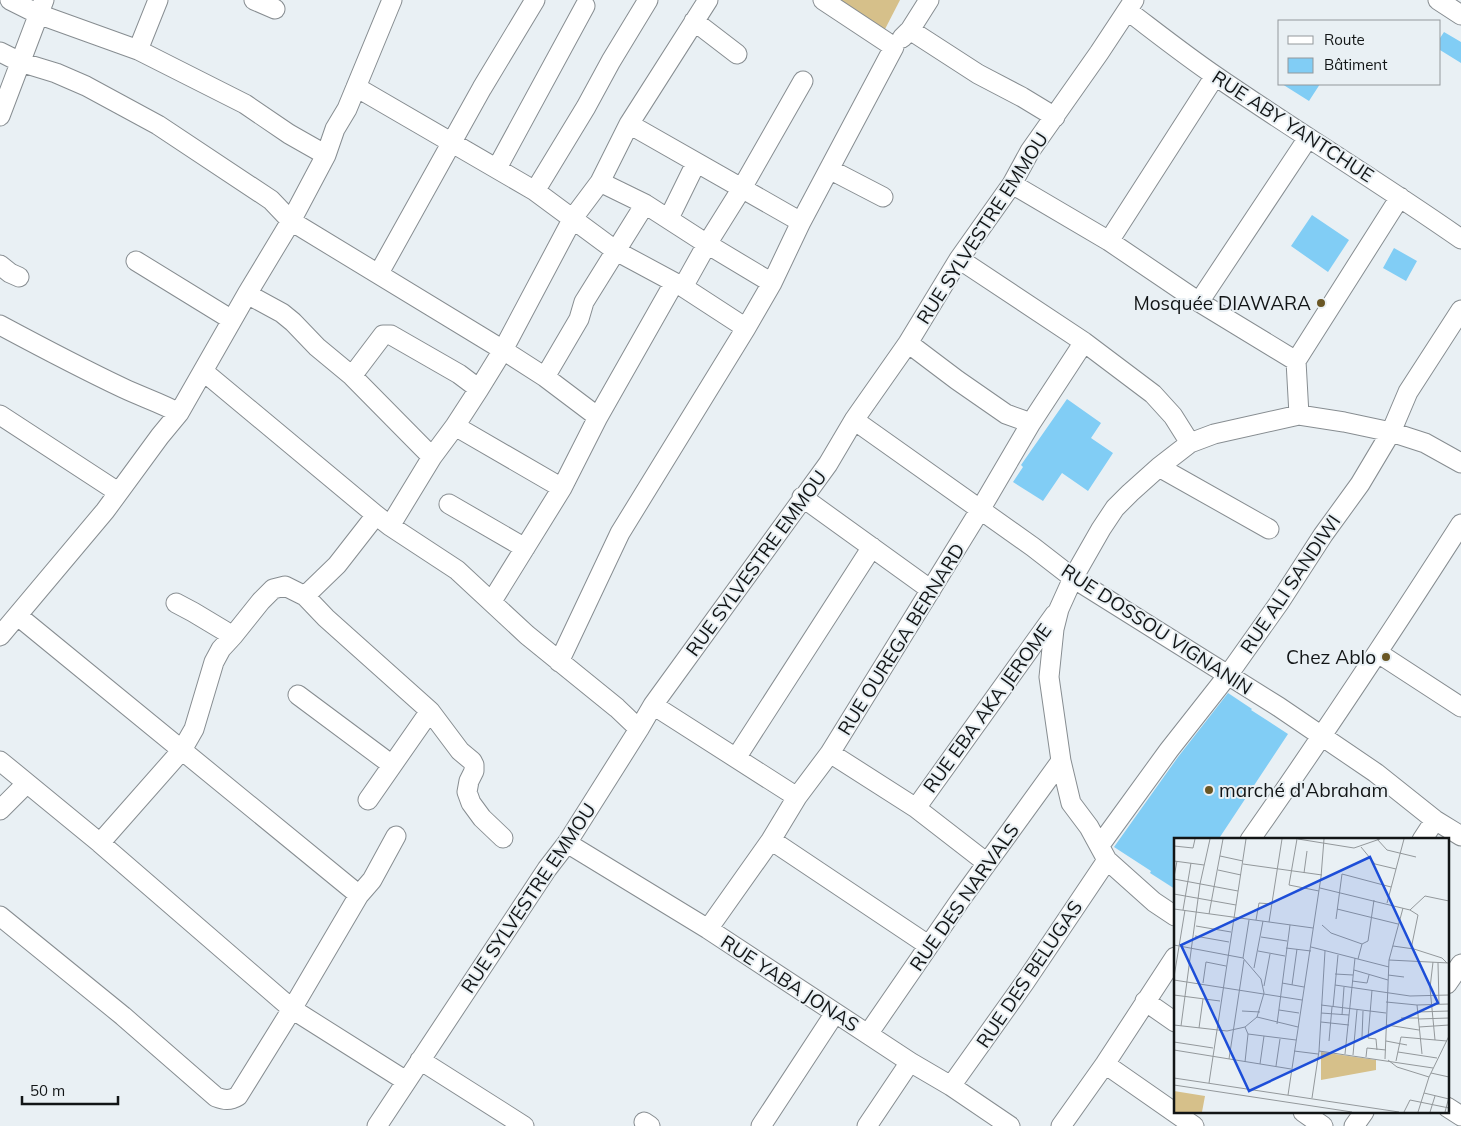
<svg xmlns="http://www.w3.org/2000/svg" width="1461" height="1126" font-family="Mulish,sans-serif">
<style>
.green{fill:#d6c08a}
.building{fill:#81cdf5}
.lines{fill:none;stroke-linecap:round;stroke-linejoin:round}
.minor-casing{stroke:#878d91;stroke-width:21}
.minor{stroke:#fff;stroke-width:19}
.poi-dot{fill:#6a5725;stroke:#e9f0f4;stroke-width:2}
.labels{text-anchor:middle;dominant-baseline:central;stroke-width:4;stroke-linejoin:round;paint-order:stroke}
.street-label{font-size:19px;fill:#121516;stroke:#e9f0f4}
.poi-label{font-size:19px;fill:#121516;stroke:#e9f0f4;text-anchor:end}
.inset-road{fill:none;stroke:#93989b;stroke-width:1}
.view{fill:#1d4ed8;fill-opacity:0.15;stroke:#1d4ed8;stroke-width:2.5}
.inset-edge{fill:none;stroke:#121516;stroke-width:2.5}
</style>
<rect width="100%" height="100%" fill="#e9f0f4"/>
<path class="green" d="M834,0h66l-17,33z"/>
<path class="building" d="M1444,32l17,10v21l-21,-13v-12z
M1282,84h38l-11,17z
M1312,215l37,25 -21,32 -37,-26z
M1394,248l23,13 -11,20 -23,-13z
M1067,399l34,24 -10,15 22,15 -25,38 -26,-18 -19,28 -30,-19 10,-15 -2,-2z
M1228,693l24,16 -1,1 37,24 -70,106h-43v49l-25,-16 1,-2 -37,-24 64,-90z"/>
<g class="lines">
<g class="minor-casing">
<path id="minor" d="M10,0l28,14 100,36 20,-50
M254,0l21,9
M1438,0l23,15
M1128,11c29,22 58,45 89,66 80,55 164,106 244,162
M694,21l43,33
M910,30l68,44 44,23 33,20
M902,38l8,-8 19,-30
M138,50l107,54 44,30 37,21
M0,52l20,10 36,11 30,13 72,39 113,75 20,21 212,129 42,27 53,40
M356,87l179,104 81,60 67,36 63,41
M0,116l44,-116
M629,124l172,98
M497,168l88,-162
M829,169l54,28
M600,182l45,22 62,40 65,39
M1012,184l97,57 90,61 97,59 3,54
M535,191l51,-84 25,-46 37,-61
M669,218l27,-55
M1109,241l106,-165
M959,259l125,83 69,52 20,22 17,27
M136,261l96,59
M0,265l10,8 9,4
M379,273l103,-185 53,-88
M683,287l24,-43 35,-56 61,-107
M247,294l35,19 11,9 24,25 35,29 80,81
M1199,302l109,-164
M0,325c41,22 81,43 123,63 19,9 38,15 56,25
M908,343l49,37 49,34 25,9
M1296,361l104,-164
M203,371l173,144 14,11 67,44 70,65 90,73 22,21
M352,376l31,-41h8l68,39 20,15
M545,377l34,-58 5,-17 61,-98
M0,415l118,77
M854,420l179,127 40,31 206,129 97,66 59,47 26,16
M455,426l107,62
M1159,467l110,62
M802,497l129,93
M449,504l76,44
M390,526l42,-69 23,-31 24,-37 24,-39 70,-132 27,-36 29,-58 79,-124
M305,596l21,22 104,93 30,40 12,10 2,4v6l-5,10 -2,11 4,11 11,15 21,20
M492,601l70,-113 36,-71 76,-134
M176,603l17,9 40,24
M18,616l341,279
M0,636l105,-125 55,-75 19,-23 68,-119 44,-73 35,-66 9,-26 12,-20 45,-109
M1378,653l83,54
M559,662l61,-129 126,-205 26,-45 29,-61 93,-175 -71,-47
M298,695l94,70
M653,705l144,92
M830,753l86,55 71,55
M736,758l136,-211
M0,761l100,82 192,166 114,72
M368,800l62,-89
M916,808l139,-194
M0,810l26,-26
M771,840l157,105
M1250,840c73,-104 143,-210 211,-316
M1422,840l13,-20
M100,843l82,-93 12,-21 20,-67 7,-13 12,-13 28,-35 12,-12 12,-3 20,10 32,-31 39,-50
M567,843l141,86 202,133 41,24 59,40
M1100,845l69,-95 59,-75 51,-72 44,-68 37,-51 31,-52 17,-40 53,-82
M0,916l123,100 93,81c8,3 14,4 22,-1l54,-87 67,-114 13,-15 24,-44
M1175,916l-21,-14 -47,-42 -18,-33 -18,-24 -10,-42 -12,-84 5,-48 5,-20 14,-31 28,-49 14,-21 15,-15 29,-26 31,-24 24,-9 85,-19 45,7 47,10 34,11 36,20
M708,929l63,-89 26,-43 33,-44 150,-243 51,-87 53,-81
M1447,984l14,-20
M1145,1001l30,21
M868,1034l93,-135 100,-138
M420,1060l104,66
M1105,1064l89,62
M951,1086l74,-104 82,-122
M1447,1107l14,9
M1303,1112l20,14
M644,1122l6,4
M377,1126l170,-257 20,-26 72,-114 14,-24 175,-241 26,-44 54,-77 51,-84 53,-75 18,-33 69,-98 35,-53
M761,1126l74,-113
M867,1126l43,-64
M1061,1126l44,-62 70,-107
M1354,1126l10,-14"/>
</g>
<use href="#minor" class="minor"/>
</g>
<g class="poi-dot">
<circle cx="1321" cy="303" r="5"/>
<circle cx="1386" cy="657" r="5"/>
<circle cx="1209" cy="790" r="5"/>
</g>
<g class="labels">
<g class="street-label">
<text transform="translate(1293 126) rotate(33)">RUE ABY YANTCHUE</text>
<text transform="translate(982 228) rotate(-57)">RUE SYLVESTRE EMMOU</text>
<text transform="translate(756 563) rotate(-54)">RUE SYLVESTRE EMMOU</text>
<text transform="translate(1290 584) rotate(-56)">RUE ALI SANDIWI</text>
<text transform="translate(1157 629) rotate(33)">RUE DOSSOU VIGNANIN</text>
<text transform="translate(901 639) rotate(-58)">RUE OUREGA BERNARD</text>
<text transform="translate(987 708) rotate(-54)">RUE EBA AKA JEROME</text>
<text transform="translate(964 897) rotate(-55)">RUE DES NARVALS</text>
<text transform="translate(528 898) rotate(-56)">RUE SYLVESTRE EMMOU</text>
<text transform="translate(1029 974) rotate(-56)">RUE DES BELUGAS</text>
<text transform="translate(790 983) rotate(33)">RUE YABA JONAS</text>
</g>
<g class="poi-label">
<text x="1311" y="303">Mosquée DIAWARA</text>
<text x="1376" y="657">Chez Ablo</text>
<text x="1219" y="790" text-anchor="start">marché d'Abraham</text>
</g>
</g>
<g transform="translate(1174 838)">
<rect width="275" height="275" fill="#e9f0f4"/>
<path d="M147,214l55,8v10l-55,10zM0,253l31,5 -3,16h-28z" fill="#d6c08a"/>
<path class="inset-road" d="M123,1l-8,46 30,6M124,1l56,9 26,-9M203,1l10,11 29,7M0,8l19,2 2,-9M187,9l14,17 21,5M46,18l23,5M0,23l30,4M69,26l79,11M44,32l23,5M130,35l3,-22M0,39l3,-16M0,41l64,12M146,50l90,22 15,-14 24,5M0,56l62,11M213,65l17,-64M0,71l139,19M163,71l61,15M9,72l8,-47M236,72l8,5 -7,34M35,76l14,-75M162,81l6,-45 49,13M82,82l3,-17 12,1M95,84l13,-83M148,87l9,8 31,11M22,88l35,6M21,98l34,6M87,99l26,4M0,107l69,13 18,21 3,14 -7,24 -12,10 -18,4 -53,-6M219,108l21,3 28,9 5,5M137,109l78,20M112,110l25,3M84,113l27,5M151,113l-6,100 114,17M69,120l6,-38M184,121l4,-15 6,-3 6,-41M215,122l60,3M259,124l-3,26 5,52M264,125l1,41M80,130l9,-47M180,132l34,10M161,136l18,1M214,137l16,2M0,139l11,-67M0,142l128,20M178,143l15,2 2,-8M29,145l3,-21 20,4M108,145l22,4M118,147l5,-36M161,147l75,11 39,-1M90,148l6,-32M198,152l-4,48 8,1 1,11M0,157l46,6M212,164l31,3M147,167l65,8M159,169l5,-52M105,172l20,3M68,173l18,1M243,174l32,-1M147,175l28,2M168,177l2,-28M83,179l41,10M227,180h17M244,181l31,-1M147,184l28,3M103,186l13,-99M213,187l32,5M7,188l19,-142 10,-45M71,189l3,7 48,6M245,189l30,-2M25,190l4,-29M188,199l1,-26M155,203l3,-34M212,203l21,4M0,204l39,6M0,212l117,19M120,213l24,3M224,214l39,6M171,216l10,-96M248,216l-5,-49 32,-1M179,217l4,-45M192,219l1,-9 19,2M55,221l15,-99M211,221l4,-99 14,-52M214,222l9,7 32,10M222,223l5,-24 46,4M71,224l3,-28M86,226l4,-28M102,228l4,-27M257,235l18,4M0,240l225,34M35,245l37,-244M0,247l178,27M250,255l25,6M114,257l33,-218 3,-38M138,260l7,-47M230,274l6,-12 39,8M244,274l11,-35 20,-41M256,274l5,-16M271,274l4,-15"/>
<path class="view" d="M196,19l68,146 -189,88 -68,-146z"/>
<rect width="275" height="275" class="inset-edge"/>
</g>
<rect x="1278" y="20" width="162" height="65" fill="#e9f0f4" stroke="#93989b"/>
<rect x="1288" y="36" width="25" height="8" fill="#ffffff" stroke="#93989b"/>
<text x="1324" y="45" font-size="15" fill="#121516">Route</text>
<rect x="1288" y="58" width="25" height="15" fill="#81cdf5" stroke="#93989b"/>
<text x="1324" y="70" font-size="15" fill="#121516">Bâtiment</text>
<path d="M22 1096v8h96v-8" fill="none" stroke="#121516" stroke-width="2.5"/>
<text x="30" y="1096" font-size="15" fill="#121516" stroke="#e9f0f4" stroke-width="4" paint-order="stroke">50 m</text>
</svg>
